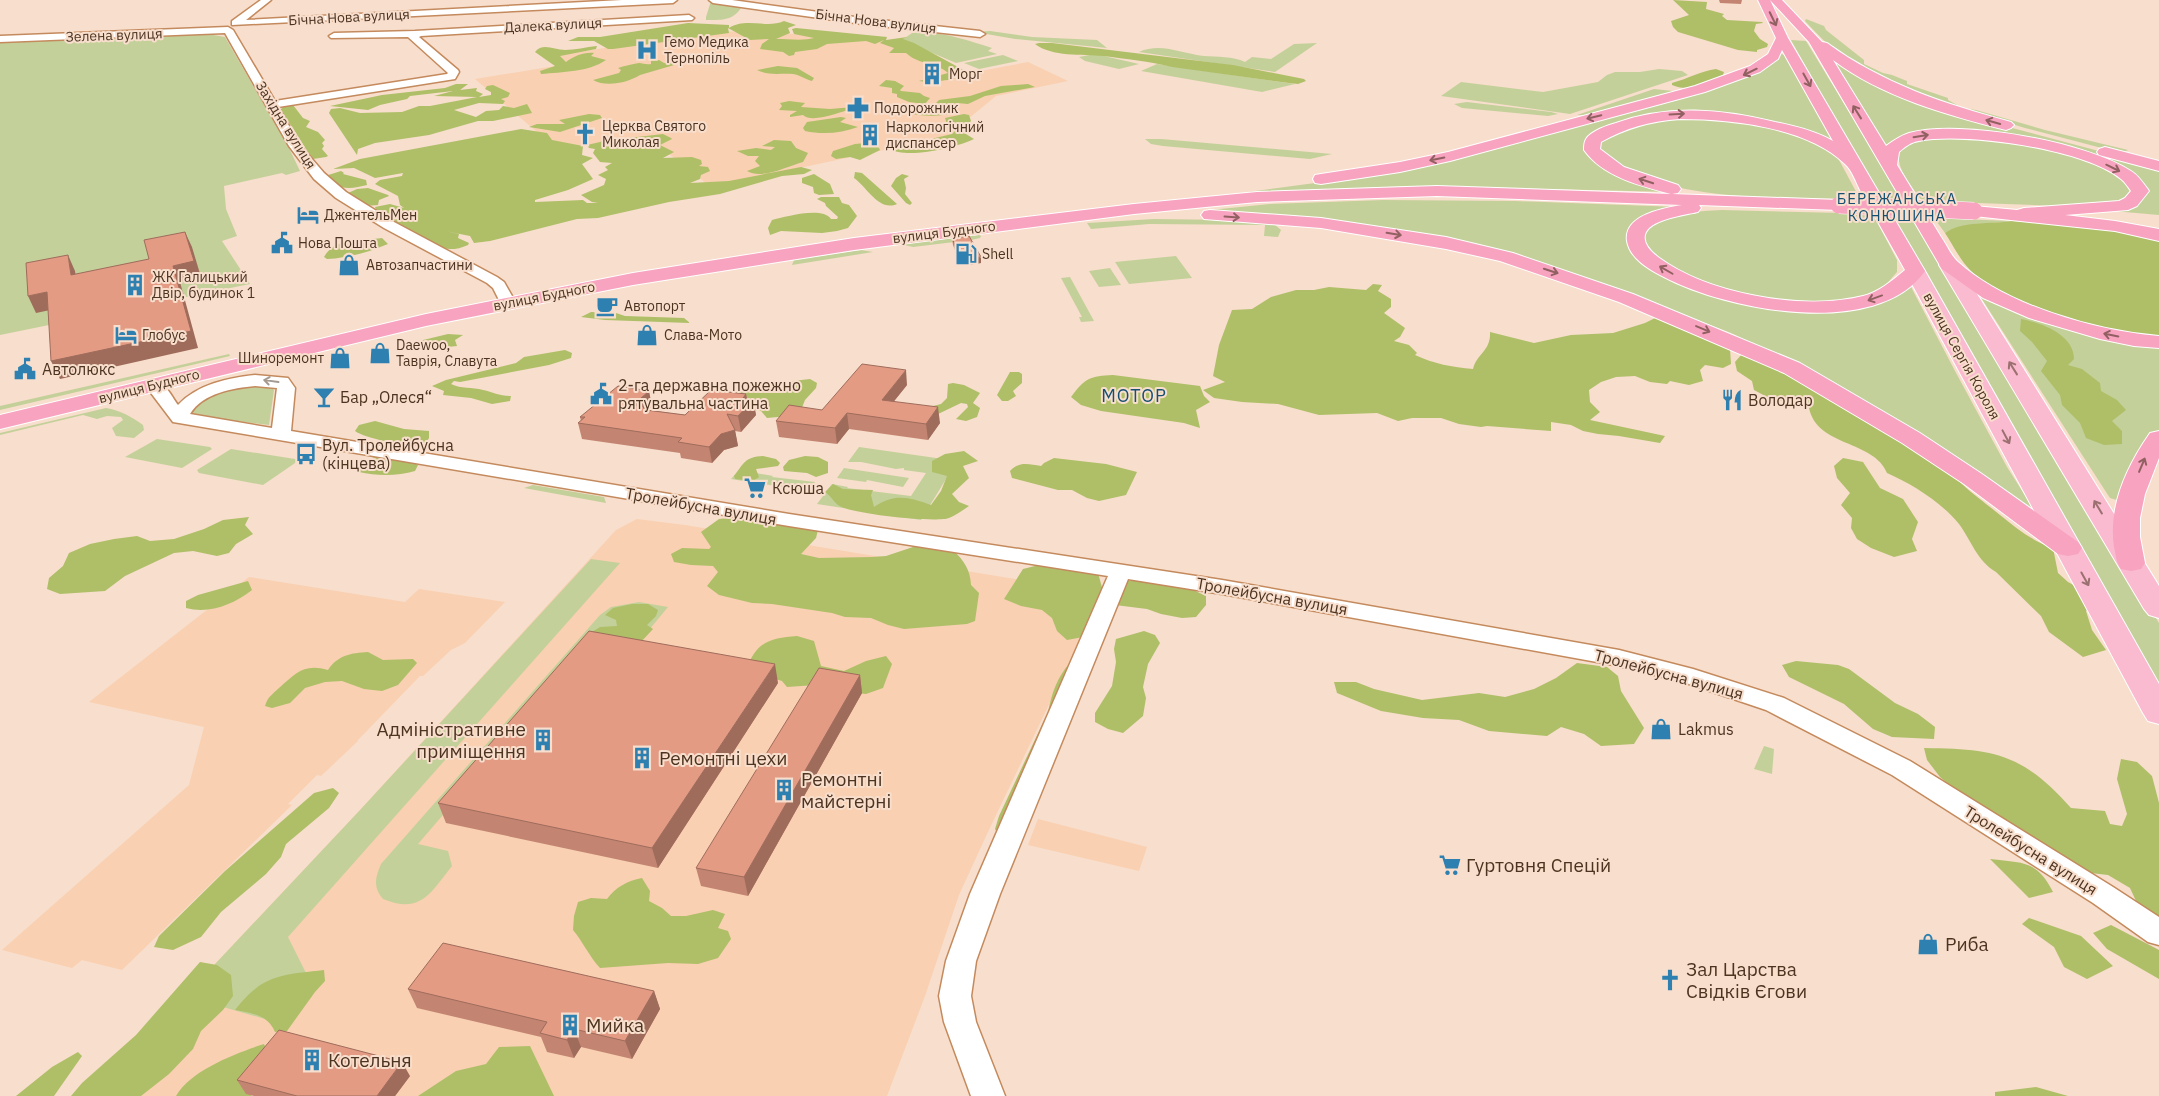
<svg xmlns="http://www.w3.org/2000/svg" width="2159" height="1096" font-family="'IBM Plex Sans',sans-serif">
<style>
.built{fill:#f9d0b1}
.green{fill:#c4d09a}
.forest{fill:#aebf68}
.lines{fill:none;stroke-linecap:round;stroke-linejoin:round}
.minor-casing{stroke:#c48a5d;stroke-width:3}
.primary-casing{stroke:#fff;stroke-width:2}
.trunk-casing{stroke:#fff;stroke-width:2}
.minor{fill:#fff;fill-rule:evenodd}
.primary{fill:#fabad0;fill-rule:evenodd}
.trunk{fill:#f8a3c0;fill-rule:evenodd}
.trunk-bridge-casing{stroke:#fff;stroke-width:18;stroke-linecap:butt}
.trunk-bridge{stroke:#f8a3c0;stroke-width:17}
.wall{fill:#c38572}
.shaded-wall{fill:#9f6c5c}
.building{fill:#e39b84;stroke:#9f6c5c}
.oneway{stroke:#916061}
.oneway2{stroke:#9b7070}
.oneway3{stroke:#a69a90}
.labels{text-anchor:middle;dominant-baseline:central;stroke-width:4;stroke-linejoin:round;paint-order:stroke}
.far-street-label{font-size:14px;fill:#4d3421;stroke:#f8decc}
.far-poi-label{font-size:14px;fill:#4d3421;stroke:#f8decc;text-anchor:start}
.far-neighbourhood-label{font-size:15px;letter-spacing:1px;fill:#155071;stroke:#f8decc}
.poi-label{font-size:16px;fill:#4d3421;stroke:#f8decc;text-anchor:start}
.street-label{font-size:16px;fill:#4d3421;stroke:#f8decc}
.neighbourhood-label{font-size:18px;letter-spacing:1px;fill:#155071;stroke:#f8decc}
.near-poi-label{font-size:19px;fill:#4d3421;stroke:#f8decc;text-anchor:start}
</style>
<rect width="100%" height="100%" fill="#f8decc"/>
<path class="built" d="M717,31l110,4 51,5 26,7 56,28 68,-13 40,19 -72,15 -33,27v10l-252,54 -61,-48 -93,10 -82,-70 86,-14 -9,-9z
M637,519l48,6 416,68 -25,55 -89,186 -28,61 -34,101 -38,100h-785l83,-100 176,-187 255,-279z
M249,577l156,25 14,-13 86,13 -40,41 -14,7 -28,26h-3l-63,65h1l-37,35 -4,-1 -29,29 4,1 -170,165 -40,-10 -10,8 -70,-18 187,-165 15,-58 -115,-25z
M1038,819l109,28 -8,24 -111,-26z"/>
<path class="green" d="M711,1l31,5c-8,15 -20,14 -36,14v-3z
M1806,19l18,7 2,4 38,30v4l19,9 9,2 15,6v3l41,14v2l9,5 -5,1c-27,-10 -55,-19 -80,-31 -26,-12 -48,-33 -67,-54z
M990,31l42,6 65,3 10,8 -92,-9 -40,-7z
M912,33c27,-3 55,7 80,15l-4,3 9,3 -41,9 -54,-23z
M208,34l17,3 64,111 11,23 -14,4 -4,-2 -58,13 2,23 11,27 -15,5 28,43 -250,51v-295z
M1791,40l15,1 97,160 -23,-1z
M1317,43l-42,29 -136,-20c22,-10 43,2 65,4 13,1 29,0 41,6l7,-5 19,2 23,-15z
M1095,54l44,10 -20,5 -34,-8 -6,-4z
M1781,54l5,1 48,88 -76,-23 -115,-3 -56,32 86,43 -260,-6 -165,6 112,-15 137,-29 231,-64 33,-15z
M1003,55l15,6 -39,8 -15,-6z
M1833,59l145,60 181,48v48l-46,-4 25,-8 9,-9v-7l-7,-7 -62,-29 -117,-18 -75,13z
M1157,64l138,20 -33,8 -121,-21z
M1659,69l23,2 6,4 -118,39 -129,-18 20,-14 82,10 55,-10 9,-7 8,-3h25z
M1654,89l19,2v3l-86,21h-10z
M1467,102l84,10 7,2 -10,2 -86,-8 -8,-4z
M1956,107l20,3 69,20 83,20 -4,2 35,11 -134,-35z
M1674,117l85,6 62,21 17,14 22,41c-75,-2 -155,3 -227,-25 -12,-5 -24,-16 -35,-24l1,-10 15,-9z
M1984,137l81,15 59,25 10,15 -12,10 -31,5 -169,-6c-8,-12 -21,-26 -23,-40 -6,-30 67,-24 85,-24z
M1145,139h16l171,15 -22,5 -147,-13 -12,-2z
M1383,200l132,1 163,6 -48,26 36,42 141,35 103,-25 45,86 52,96 21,33 10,23 -229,-152 -78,-38 -34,-13 -66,-25 -146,-46 -275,-37v-2l60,-6z
M1722,210l120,3 32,3 23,44v12l-13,15 -9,6 -42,10 -70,-4 -51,-12 -55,-27 -11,-14 -3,-12c14,-21 56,-23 79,-24z
M1890,217l23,1 246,405v66z
M1934,218l78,3c-19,3 -52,1 -67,12z
M1154,219l77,1 43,4 7,6 -3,7 -14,-1 1,-11 -116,-1 -58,5 -4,-6z
M979,235l2,1 -1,2 -9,2 -58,7 -9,-2 2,-2z
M861,250l12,2 -81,13 2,-5z
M1176,256l16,22 -63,6 -14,-22z
M1110,268l11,17 -22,2 -10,-16z
M1070,277l24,44 -13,1 -2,-5h3l-21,-39z
M1978,293l181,50v89l-39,69 -10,-3 -4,-6z
M229,354l1,2 -230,54v-4z
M254,384l17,3 3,3 -5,35 -64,-8 -9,-2 -6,-4c23,-20 35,-21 64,-27z
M106,408c14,2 26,9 37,17l1,5 -10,8 -18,-2 -4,-8 11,-8 -2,-3 -14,-1 -10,3 -14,-4 -83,20v-2z
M157,439l53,8 2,2 -30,19 -57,-11z
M859,447l98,14 -36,59 -104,-16 15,-20 16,3 -1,1 64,8 15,-23 -22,-3v-2l-8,1 -35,-7h-13z
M231,449l64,10 3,2 -35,24 -64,-12 -2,-3z
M844,468l65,10 -6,9 -36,-7 -1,2 -29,-4z
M739,470l34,6 -1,1 43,5 -7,9 -77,-12z
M533,485l71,12 2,6 -82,-15z
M591,559l29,4 -332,374 21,42 -37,42 -87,-25 176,-187z
M639,602l29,5 -39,47 -42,-7 -169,197 30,7 4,15c-21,26 -31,49 -69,33 -10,-12 -8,-21 -2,-35l219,-249 11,-8z
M1764,746l10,3 -2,25 -18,-5z"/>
<path class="forest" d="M1673,0l34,2 -1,7 18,5 -2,2 5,4 35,2 1,1 -7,1 -2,7 6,8 8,5 -1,3 -10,3v2l-19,-2 -60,-18 -5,-5 -2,-6 18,-6z
M784,21l12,4 -8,3 2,5 -14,6c12,0 28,2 38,-1l-20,-4 -2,-5 4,-1 91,9 -1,3 21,-3 -4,2 11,4 55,30c-9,7 -39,10 -50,8l29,-8c-10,-10 -29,-8 -42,-20h-17l5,-5 -14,-5 4,-3 -9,4 -9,-3 -39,3 -10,5 -22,3 -1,3 -5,1 -6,-4 -23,-3 2,-5 7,-5 -19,1 -22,-12 1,5 -116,16h-5l-14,-8h-26l10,-4h22l88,-14 41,2v3c17,-11 38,1 55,-7z
M1039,43h13l181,22 71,14 2,2 -8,3 -9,-1 -117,-16c-23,-6 -46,-8 -69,-11 -21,-2 -51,1 -68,-12z
M597,46l-1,3 -36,7 6,6c8,-6 18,-10 28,-9l-3,3 15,4c-17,12 -44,12 -65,14l-1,-3 15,-5 -20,-14c8,-10 19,-2 30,-2 10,0 21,-3 32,-4z
M659,60l5,3h17l-41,12c-11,7 -33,13 -47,5l26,-7 2,-3 -3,-2c6,-2 14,-4 21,-5 4,0 7,2 12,1v-3z
M778,66l19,2 17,10 -2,3c-7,-2 -12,-6 -19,-7 -13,-1 -24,2 -36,-4z
M1716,69l8,3 -1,3c-16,7 -32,18 -51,10v-2c15,-4 29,-12 44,-14z
M886,80l9,1 9,5 -4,4 1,1 19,2 4,3 6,2 -5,6 -16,-2 -12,-5v-3l-5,-1v-5l-13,-2z
M456,84h12l-8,6 17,-2 -1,3 7,3 -4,3 12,-2v-3l-6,-3 2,-3 6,-1 17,8 -2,4 -7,2 4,2 -2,3 -24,-1 -25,7 22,7 10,-6 13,-1 4,-4 11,2 13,-4 5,9 -39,8h-15l-49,14 -54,8 -17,6 -1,6 -28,-42 2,-4 9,-1 20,5 42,-1 17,-6h11l47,-9 -43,-1 19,-5 -43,5 -3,3 -27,6 -12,5 -38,-4 52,-11 63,-7z
M1028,84l7,3 -50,9 -17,8 -11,-1 -9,3 -12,-3 3,-3 31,-4 31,-10z
M789,101l16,2 -4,4 29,2 23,-2 1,2c-14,2 -41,15 -51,6l-13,2v-2l7,-4 -18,-1 3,-4 -2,-3z
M931,104l25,7c-12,6 -34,6 -47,2l6,-3 11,-1v-3z
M285,105h8l10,13 7,3 -4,6 12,5 7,8 -3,3 2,3 -2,3 6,7 -2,1 -13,2c-12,-16 -20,-34 -34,-48z
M589,114l11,1 2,3 -42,14 -31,-5 8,-3h28l-6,-4z
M964,114l5,1 2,6 -7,8 2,5 8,5c-19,9 -66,20 -85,10l63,-15 3,-3 -2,-4 -6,-3 -2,-6z
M841,117l5,1 -6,4 18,5c-16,6 -35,8 -53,4l-2,-3 4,-6z
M521,129l26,4 5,7 31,6 -1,9 11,3 -11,6 11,15 -25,11 -33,10v2l48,-2 4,3h11l-6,-1 -11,-7 23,-10 2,-6 -8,-4 10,-5 -3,-3 7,-4 -12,-1 -7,-9 2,-4 -6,-1 -2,-3 13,-3 8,-4 12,1 43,-5 8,4 1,1 -12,6 14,7 -11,6 29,-1 9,3 1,4 -3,2 9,1 2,4 -9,4 -1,4 -10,4 39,-2 72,-14 11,3 -8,4 -22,2 -62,18 -51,8 -71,16 -21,1 -87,22 -16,2 -4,-7 -25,-5 14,3 -1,4 11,5 -1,2c-25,12 -49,-5 -71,-16l-2,-8c-8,-3 -18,-4 -20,-14l15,-3 14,4 -4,-3 -2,-9 -23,-12 5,-4 22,-4 1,-3 -28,5 -21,-10 -21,1 27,-10z
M774,140l17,1 5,7 12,5 -5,9c-15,4 -41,18 -56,9l13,-5 -5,-5 4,-5h-11l-11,-5 19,-3 15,2 4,-3 -13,-1z
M865,143l-1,3h14l2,4 -20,10 -10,-3 -14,2 -5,-3 2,-5 22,-7z
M341,171l3,2 -1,1 23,6 1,5c-15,4 -32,6 -42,-9z
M855,172l7,1 35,31c-18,8 -30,-17 -43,-26z
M814,174l16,10 4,10 -15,1 -5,-2 -1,-6 -11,-4v-5z
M902,174l7,2 -5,3 2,9 -1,6 7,9 -2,2 -4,-2 -15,-17 5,-8z
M368,188l20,7 1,1 -10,4 -1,5c-14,2 -22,-2 -30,-12l9,-4z
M821,197h18l3,6 7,2 8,11 -9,12 -11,3 -15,2 -41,-2 -11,4 -2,-7 4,-8c13,-3 50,-14 59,-1h6l1,-2 -12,-11 -1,-3 -8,-4z
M2012,221l72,5 75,11v100c-59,-6 -144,-25 -188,-66 -11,-11 -18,-26 -26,-38 15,-12 47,-9 67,-12z
M382,238l6,6c-19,8 -40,14 -61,15l-3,-2c11,-20 38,-16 58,-19z
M1373,284l9,1 -4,6 13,8v8l-7,6 21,15 -5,9 -6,4 15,4 8,8 -2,2c19,9 37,12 58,14 4,-16 18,-18 17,-37l44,11 37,-8 42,-2 32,-10 12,-6 73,32 1,15 -8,4 -18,-3 -5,5 3,11 -14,4 -19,-4 -3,3 -17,-2 -15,-6 -19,1 -15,5 -12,8 1,12 10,10 -10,8 75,16 -5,7 -41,-7 -21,-2 -15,-3 -12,-6 -20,-3v9l-64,-5 -6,1 -22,-3 -18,-6h-29l-14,3 -21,-8 -58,2 -41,-11 -36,-2 -28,-4 -11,-8 22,-8 -12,-6 6,-31 13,-35 20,-1 19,-12 25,-7h18l15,-3 37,3z
M591,312l25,1 9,3 59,2 6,5 -85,-3 -24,-3z
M2021,319c21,4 53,16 53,40l-6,6 14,4 18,14 1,8 16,9 9,10 -14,11 10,10v13l-18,1 -18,-7 -6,-15 -18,-18 -2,-10 -19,-24 6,-10 -15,-19 -12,-11z
M448,334l15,1 -8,5 2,6 -29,3 -12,-4 -1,-3z
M565,350l7,3 -1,5 -22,7 -89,17 -6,-1 -3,3c10,5 21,3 32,6 10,2 16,6 28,6l-1,5 -18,3 -21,-6 -28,-3 1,-4 -12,-5 14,-6 70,-17 8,-6z
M1742,354l33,9 166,96c17,26 36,37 59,56 17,14 32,26 53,33l5,25 10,9 16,9 7,16 -5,4 6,19 14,20 -23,7 -34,-25 -8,-16 -45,-44c-19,-11 -25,-32 -37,-48 -18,-22 -47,-40 -72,-51 -13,-33 -70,-26 -78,-65l-40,-10 -15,-8 -2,-9 -15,-10 -2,-9z
M1010,372h9l3,2v9l-9,8 3,5 -8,5h-6l-5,-6z
M1113,375l87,11 4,10 6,6 -14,8 4,18 -16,-5 -83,-12 -20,-6 -10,-8c14,-19 19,-21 42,-22z
M810,379l7,4 -1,5 -11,12 -6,15 -32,3 -6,-7 -22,-3 -12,-16 54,1 12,-12z
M953,383l11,2 16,8 -7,10 7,5 -3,9 -11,4 -10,-2 12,-12 -1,-3 -6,-1 -25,12 -11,-7 16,-4 6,-6 1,-14z
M375,421l29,8 25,2v7l-5,8c-15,1 -58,-7 -69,-15l4,-6z
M964,451l14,10 -15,5 6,12 -17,16 7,8 10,4c-6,4 -13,9 -20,12 -13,5 -100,-4 -111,-13 -5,-4 -7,-9 -13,-13l8,-8 10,5 30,1 -2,5 3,12c20,-14 35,-10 57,-2l10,-14 6,-15 -15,-4v-11l13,-7z
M382,455l27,6 9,4 -3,6c-17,5 -38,5 -56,1 3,-12 12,-14 23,-17z
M763,456l13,3 4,4 -2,3 -22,3 3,8 -6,4 -18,-2 -1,-3c10,-13 11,-19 29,-20z
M805,456l13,1 10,5v11l-12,4 -9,-4 -23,-2 -1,-4 6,-7z
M1054,458l52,6 31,8 -11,23 -27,6 -12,-3 -15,-8h-14l-46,-12 -2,-7c9,-10 19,-7 31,-5l3,-3z
M1843,458l20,4 17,26 23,11 15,23 -6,17 5,12 -23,6 -23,-9 -14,-9 -6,-11 1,-10 -11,-13 9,-12 -13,-15 -3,-12z
M249,517l-4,8 8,9 -17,10 -7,9 -12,3 -24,-5 -19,2 -49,23 -20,15 -45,3 -13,-5 2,-11 14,-12 6,-13 21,-9 24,-5 23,-3 13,5 24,-2 30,-10 19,-9z
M738,517l80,13 -2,8 -15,16 18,4 53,-1 14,-1 30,-10 37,4c11,11 17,19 18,35l8,8 -4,28 -8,3 -63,5 -16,-4 -17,-7 -26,-1 -13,-4 -60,-9 -20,-1 -33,-8 -12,-9 11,-14 -5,-6 -22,-1 -17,-3 -3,-8 11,-6 27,1 2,-2 -10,-15 18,-13z
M1039,565l59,8 5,18 -20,46 -16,3 -10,-9 -5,-13 -10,-8 -21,-4 -17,-7 19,-30z
M1145,580l44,8 17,8v9l-10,12 -14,1 -21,-4 -14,-5 -32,-4 12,-24z
M248,581l4,9c-19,15 -43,24 -66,18v-7l12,-6z
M632,604h16l10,6 -2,6 -9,9 6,4 -13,14 -53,-8 13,-8 17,-1 -1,-6 -11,-5 8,-7z
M1144,631l11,4 5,8 -12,21 -5,23 3,11 -3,18 -20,17 -15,-4 -13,-7v-9l17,-27 4,-24 -2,-13 2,-10z
M797,636l17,5 7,25 23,5 22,-10 20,-5 6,8 -9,24 -17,6 -19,-2 -17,-8 -43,3 -5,-6 -16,-5 -17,-13c10,-23 25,-25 48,-27z
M368,652l15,8 30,-1 4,4 -19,22 -16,6 -18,-2 -22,-8 -17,1 -20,6 -15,15 -18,5 -7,-2c3,-10 7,-11 14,-18 17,-15 25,-25 49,-18 10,-15 23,-17 40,-18z
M1796,661l42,4 11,4 46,34 23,11 17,13 -1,12 -42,-2 -19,-8 -29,-25 -55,-27 -7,-12z
M1070,663l-70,175 -5,-9 4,-13 49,-104c4,-19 9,-35 22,-49z
M1577,663l30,4 11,9 3,15 23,37 -10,16 -33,2 -17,-12 -23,-7 -14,9 -58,-5 -30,-11 -36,-2 -42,-7 -44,-18 -3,-11h22l18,7 48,11 57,-7 26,4 29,-8 22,-11z
M1924,748c70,1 98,5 147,60l34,3 5,13 12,2 5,-12 -10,-35 4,-20 16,3 15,14 7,27v115l-23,-17 -6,-13 -22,-13 -26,-3 -121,-77 -21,-18 -13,-17z
M333,788l6,5 -10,15 -43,36 -5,13 -15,17 -45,38 -20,25 -28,13 -19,-3 5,-11 66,-65 89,-78z
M1990,859c33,4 47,1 63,33l-24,6z
M642,878l8,13 -1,10 13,7 9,8h15l27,-6 12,4 -7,14 10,3 3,8 -13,19 -20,6 -30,-1 -68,5c-11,-12 -17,-26 -27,-38l1,-14 4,-14 13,-4 16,1c9,-12 20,-18 35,-21z
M2029,918l52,18 32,30 -26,13 -23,-12 -10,-20 -32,-23z
M2111,925l48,25v29l-52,-30 -14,-16z
M200,962l17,3 14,10 2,21 -10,14 -22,21 -8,18 -24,25 -28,22h-70l11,-13 54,-48z
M324,970l1,11 -10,11 -28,39 -12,1c-7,-17 -23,-19 -40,-22 28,-36 46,-35 89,-40z
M264,1044c11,24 0,31 -13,52h-75c15,-26 60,-43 88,-52z
M530,1046l24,50h-136l38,-25 30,-7 13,-17z
M78,1052l4,4 -28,40h-38l36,-29z
M2036,1087l32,9h-73v-4z"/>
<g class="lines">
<g class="minor-casing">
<path id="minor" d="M261,0h10l-25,20 376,-20h55l-4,3 -441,22v-4z
M709,0h23l130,18 118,13 5,3 -5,3 -118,-13 -149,-21z
M689,15l5,3 -2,2 -271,16 -2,1 39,33 1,2 -4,7 -177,28 22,38 24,28 22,19 48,30 103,55 7,5 12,21 -2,3h-12l-9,-18 -6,-5 -103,-55 -48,-30 -22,-19 -25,-33 -64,-113 -225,9v-6l228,-9 5,3 42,71 172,-27 1,-1 -40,-36 -77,1 -2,-2 5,-3 81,-2z
M255,375l33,3 7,10 -4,43 498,83 433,66 397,70 74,19 91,29 126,63 203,126 46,30v28l-11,-3 -55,-39 -201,-128 -126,-65 -80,-27 -67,-17 -397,-72 -94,-15 -128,315 -24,67 -5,35 5,26 29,74h-34l-27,-74 -5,-26 7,-35 24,-67 138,-318 -319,-50 -610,-103 -6,-1 -28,-37 3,-4c15,-4 22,13 30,24 20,-21 50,-27 77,-30zM255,386l22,2 -5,40 -82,-14c13,-21 43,-26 65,-28z"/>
</g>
<g class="primary-casing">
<path id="primary" d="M1949,259l7,2 3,4 200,321v32l-10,-3 -5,-6 -205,-344 3,-4z
M1915,265l7,2 3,4 234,413v40l-11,-3 -5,-8 -238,-442 3,-4z"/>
</g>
<g class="trunk-casing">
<path id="trunk" d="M1758,0h12l18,38 137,233c-48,69 -199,39 -261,6 -14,-7 -34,-18 -37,-36 -4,-26 37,-33 55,-36l-245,-9 -180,6 -123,12 -280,36 -221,35 -207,41 -426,103v-14l426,-101 207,-41 221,-35 280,-34 123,-12 180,-6 234,8c-30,-8 -68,-17 -87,-44 0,-3 0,-8 2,-11 5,-8 22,-14 30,-16 52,-19 106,-14 159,-1 20,4 40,9 58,19l-51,-91 -4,9 -18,13 -55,20 -255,69 -50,11 -79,12 -6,-1 -2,-4 2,-4 6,-1 79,-12 48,-10 247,-66 55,-20 18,-12 8,-16zM1680,119c50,0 127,8 165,45 7,6 11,18 15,26 15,27 30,53 45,80 -12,10 -26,22 -42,26 -60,15 -155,-2 -205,-39 -7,-5 -17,-15 -12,-25 7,-13 39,-17 52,-20l3,-4 -2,-3 140,5 6,-1 3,-4 -3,-4 -6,-1 -167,-6 6,-1 3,-4 -3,-4 -54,-18 -24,-18 1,-7c25,-14 49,-21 79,-23z
M1770,0h12l40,42 5,1c56,41 118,61 184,79l3,3 -3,3 -5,2c-59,-15 -124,-33 -173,-70l53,86c7,-5 14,-10 23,-13 52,-14 177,9 222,38 7,4 13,13 18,20l-12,15 -9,4 -63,5 50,6 44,8v12l-44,-10 -141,-15 -6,-1 -3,-4 3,-4 6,-1 43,4 7,-2 95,-7 6,-3 6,-7c-3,-4 -6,-9 -10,-12 -36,-30 -156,-47 -202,-38 -8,1 -14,6 -20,11l-2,13c15,24 29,48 44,72 5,7 10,19 17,25 47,43 138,69 201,74v12l-25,-2 -34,-7 -71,-21 -46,-20 -41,-29 -133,-227z
M2105,147l54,14v10l-60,-16 -2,-3 2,-3z
M1210,210l111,8 125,19 67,16 120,41 167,69 120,70 62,41 96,68 4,6 -4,6 -10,2 -10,-2 -94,-70 -62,-41 -118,-70 -165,-71 -119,-41 -54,-12 -125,-21 -117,-9 -3,-4 3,-4z
M2159,431v27l-14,36 -5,24v19l5,26 -4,6 -10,2 -10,-2c-5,-7 -5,-14 -7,-22 -6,-41 13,-81 36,-114z"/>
</g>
<use href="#minor" class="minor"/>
<use href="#primary" class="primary"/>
<use href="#trunk" class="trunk"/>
<g class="trunk-bridge-casing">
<path id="trunk-bridge" d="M1839,205l135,6"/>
</g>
<use href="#trunk-bridge" class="trunk-bridge"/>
</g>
<path class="wall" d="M1719,0h23l-1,4 -21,-1z
M952,238l29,25 -20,3 -8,-21z
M907,385l-13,16 46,22 -12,17 -79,-11 -12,15 -58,-7 -3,-16 46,-11z
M746,394l1,5 6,1 3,15 -15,17 -6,-1 3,15 -14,4 -12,13 -31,-5 -1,-5 -98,-14 -4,-16 3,-2 -1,-4 72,-11 -4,4 37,5z
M860,675l2,18 -114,203 -47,-10 -5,-18z
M778,683l-120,185 -212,-45 -8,-20z
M408,989l246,2 6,18 -28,50 -51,-12 -7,11 -27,-6 -6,-15 -124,-29z
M410,1076l-15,20h-141l-8,-2 -9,-14z"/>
<path class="shaded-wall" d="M185,232l7,15 9,30 -21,5 18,66 -138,31 -9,-18 122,-95z
M68,255l7,16 3,20 -7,-16z
M981,257v6l-20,3v-7z
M47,292l8,17 -19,4 -8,-17z
M906,370l1,15 -24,30 -1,-15z
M649,391l3,15 -4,4 -15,-5z
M746,394l2,11 5,-5 3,15 -15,17 -3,-16 5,-18z
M938,407l2,16 -12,17 -2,-16z
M847,413l2,16 -12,15 -2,-16z
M735,430l3,16 -14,4 -12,13 -3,-16 12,-13z
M775,664l3,19 -120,185 -6,-20z
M860,675l2,18 -114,203 -4,-19z
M654,991l6,18 -28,50 -7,-18z
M574,1029l7,18 -7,11 -7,-18z
M402,1062l8,14 -15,20h-18z"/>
<path class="building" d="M185,232l9,29 -21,5 18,65 -140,30 -4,-69 -19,4 -2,-33 42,-8 3,20 78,-16 -5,-19z
M969,236l12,21 -20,2 -9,-21z
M862,364l44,6 -24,30 56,7 -12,17 -79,-11 -12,15 -59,-7 13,-16 33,5z
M618,386l31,5 -16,14 11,2 -1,1h4l-1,2 39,5 26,-25 35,4 -3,4 10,2 -15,16 -11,-2 8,16 -14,4 -12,13 -31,-5 4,-4 -104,-15 7,-6h-5z
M589,631l186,33 -123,184 -214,-45z
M819,668l41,7 -116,202 -48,-9z
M443,943l211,48 -29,50 -51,-12 -7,11 -27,-7 7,-11 -139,-33z
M279,1030l123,32 -25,34h-80l-60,-16z"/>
<defs><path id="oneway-shaft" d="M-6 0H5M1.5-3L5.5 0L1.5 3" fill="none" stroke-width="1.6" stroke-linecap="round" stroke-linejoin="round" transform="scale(1.25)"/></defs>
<g class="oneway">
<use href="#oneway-shaft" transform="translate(1773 19) rotate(64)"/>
<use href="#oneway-shaft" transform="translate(1750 72) rotate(154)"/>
<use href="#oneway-shaft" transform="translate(1807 80) rotate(61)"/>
<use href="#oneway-shaft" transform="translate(1857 112) rotate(-122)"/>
<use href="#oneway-shaft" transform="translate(1677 114) rotate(-3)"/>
<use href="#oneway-shaft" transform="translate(1594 117) rotate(166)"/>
<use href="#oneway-shaft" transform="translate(1993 122) rotate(-164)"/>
<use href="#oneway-shaft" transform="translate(1921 136) rotate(-9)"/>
<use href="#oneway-shaft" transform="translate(1437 159) rotate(168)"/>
<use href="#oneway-shaft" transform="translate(2113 168) rotate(26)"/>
<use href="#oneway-shaft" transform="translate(1646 181) rotate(-162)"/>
<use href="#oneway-shaft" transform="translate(1232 217) rotate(4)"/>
<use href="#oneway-shaft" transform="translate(1394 234) rotate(9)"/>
<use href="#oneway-shaft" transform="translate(1666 270) rotate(-150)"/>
<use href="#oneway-shaft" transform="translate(1551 271) rotate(18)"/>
<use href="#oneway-shaft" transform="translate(1875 298) rotate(160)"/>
<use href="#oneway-shaft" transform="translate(1703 329) rotate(23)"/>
<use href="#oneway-shaft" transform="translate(2111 335) rotate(-169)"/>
<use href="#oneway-shaft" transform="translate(2142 465) rotate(-67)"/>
</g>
<g class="oneway2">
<use href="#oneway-shaft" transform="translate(2013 368) rotate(-122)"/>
<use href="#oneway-shaft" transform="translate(2006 437) rotate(62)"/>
<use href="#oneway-shaft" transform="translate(2098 507) rotate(-121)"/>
<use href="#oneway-shaft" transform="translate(2085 579) rotate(61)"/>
</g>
<use class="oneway3" href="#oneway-shaft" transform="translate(271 381) rotate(-172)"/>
<defs>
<g id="hospital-bare" transform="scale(1.725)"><path d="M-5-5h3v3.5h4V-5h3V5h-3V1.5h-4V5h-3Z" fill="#2d80b0" stroke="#f8decc" stroke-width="2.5" paint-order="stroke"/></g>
<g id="building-bare" transform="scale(1.725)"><path d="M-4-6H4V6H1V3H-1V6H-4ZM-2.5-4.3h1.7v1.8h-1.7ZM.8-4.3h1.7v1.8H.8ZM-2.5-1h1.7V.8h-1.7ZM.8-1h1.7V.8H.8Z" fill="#2d80b0" stroke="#f8decc" stroke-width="2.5" paint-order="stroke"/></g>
<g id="pharmacy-bare" transform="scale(1.725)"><path d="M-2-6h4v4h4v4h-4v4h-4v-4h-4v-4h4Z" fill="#2d80b0" stroke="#f8decc" stroke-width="2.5" paint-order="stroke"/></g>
<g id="church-bare" transform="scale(1.725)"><path d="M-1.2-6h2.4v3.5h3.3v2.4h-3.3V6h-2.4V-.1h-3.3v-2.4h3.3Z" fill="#2d80b0" stroke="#f8decc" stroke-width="2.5" paint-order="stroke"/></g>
<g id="hotel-bare" transform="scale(1.725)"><path d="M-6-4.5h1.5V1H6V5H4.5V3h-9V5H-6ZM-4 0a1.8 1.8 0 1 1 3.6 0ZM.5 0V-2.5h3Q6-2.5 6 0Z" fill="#2d80b0" stroke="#f8decc" stroke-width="2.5" paint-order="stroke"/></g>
<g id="civic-bare" transform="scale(1.725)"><path d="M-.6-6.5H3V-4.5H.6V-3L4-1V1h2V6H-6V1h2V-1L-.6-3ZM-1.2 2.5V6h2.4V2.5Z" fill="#2d80b0" stroke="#f8decc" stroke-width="2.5" paint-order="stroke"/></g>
<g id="fuel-bare" transform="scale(1.725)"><path d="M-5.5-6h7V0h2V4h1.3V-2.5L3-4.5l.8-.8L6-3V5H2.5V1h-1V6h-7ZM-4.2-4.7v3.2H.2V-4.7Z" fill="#2d80b0" stroke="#f8decc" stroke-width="2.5" paint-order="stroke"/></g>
<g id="shop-bare" transform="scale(1.725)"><path d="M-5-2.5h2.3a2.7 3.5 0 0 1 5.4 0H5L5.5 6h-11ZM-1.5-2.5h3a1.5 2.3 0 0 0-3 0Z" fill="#2d80b0" stroke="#f8decc" stroke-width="2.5" paint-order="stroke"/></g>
<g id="cafe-bare" transform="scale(1.725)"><path d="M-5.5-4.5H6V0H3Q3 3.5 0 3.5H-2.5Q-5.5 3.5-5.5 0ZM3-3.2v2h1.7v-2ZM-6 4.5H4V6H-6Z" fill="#2d80b0" stroke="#f8decc" stroke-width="2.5" paint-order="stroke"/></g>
<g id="bar-bare" transform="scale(1.725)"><path d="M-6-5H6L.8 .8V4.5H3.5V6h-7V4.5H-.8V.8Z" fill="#2d80b0" stroke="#f8decc" stroke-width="2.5" paint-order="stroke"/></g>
<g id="restaurant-bare" transform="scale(1.725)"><path d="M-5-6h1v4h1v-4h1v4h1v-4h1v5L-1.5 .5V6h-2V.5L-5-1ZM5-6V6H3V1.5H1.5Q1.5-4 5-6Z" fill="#2d80b0" stroke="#f8decc" stroke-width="2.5" paint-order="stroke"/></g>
<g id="bus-bare" transform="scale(1.725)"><path d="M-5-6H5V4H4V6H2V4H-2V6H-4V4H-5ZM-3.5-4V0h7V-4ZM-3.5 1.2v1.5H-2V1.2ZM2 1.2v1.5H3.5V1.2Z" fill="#2d80b0" stroke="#f8decc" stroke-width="2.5" paint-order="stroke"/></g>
<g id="supermarket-bare" transform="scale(1.725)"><path d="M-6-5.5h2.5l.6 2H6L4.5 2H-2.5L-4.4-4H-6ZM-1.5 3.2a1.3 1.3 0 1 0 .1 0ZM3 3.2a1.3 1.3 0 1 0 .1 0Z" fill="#2d80b0" stroke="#f8decc" stroke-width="2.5" paint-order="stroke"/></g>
</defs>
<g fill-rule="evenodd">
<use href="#hospital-bare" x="647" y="50"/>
<use href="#building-bare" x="932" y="74"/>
<use href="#pharmacy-bare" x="858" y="108"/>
<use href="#church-bare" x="585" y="134"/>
<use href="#building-bare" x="870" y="135"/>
<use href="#hotel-bare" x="308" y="215"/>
<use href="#civic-bare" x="282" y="243"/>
<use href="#fuel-bare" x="966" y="254"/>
<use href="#shop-bare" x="349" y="265"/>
<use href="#building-bare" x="135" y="285"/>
<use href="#cafe-bare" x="607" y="306"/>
<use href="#hotel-bare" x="126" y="335"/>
<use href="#shop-bare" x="647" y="335"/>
<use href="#shop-bare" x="380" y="353"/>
<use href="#shop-bare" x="340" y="358"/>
<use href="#civic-bare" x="25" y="369"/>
<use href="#civic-bare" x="601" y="394"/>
<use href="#bar-bare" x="324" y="397"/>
<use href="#restaurant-bare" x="1732" y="400"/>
<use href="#bus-bare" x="306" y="454"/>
<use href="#supermarket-bare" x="755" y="488"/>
<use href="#shop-bare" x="1661" y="729"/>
<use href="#building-bare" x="543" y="740"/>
<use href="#building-bare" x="642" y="758"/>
<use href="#building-bare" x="784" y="790"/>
<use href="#supermarket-bare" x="1450" y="865"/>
<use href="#shop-bare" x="1928" y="944"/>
<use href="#church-bare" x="1670" y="980"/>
<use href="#building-bare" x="570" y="1025"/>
<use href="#building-bare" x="312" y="1060"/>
</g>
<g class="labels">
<g class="far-street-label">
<text transform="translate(349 17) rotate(-3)">Бічна Нова вулиця</text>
<text transform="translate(876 21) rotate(7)">Бічна Нова вулиця</text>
<text transform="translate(553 25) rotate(-3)">Далека вулиця</text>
<text transform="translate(114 35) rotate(-2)">Зелена вулиця</text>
<text transform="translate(286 125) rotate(58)">Західна вулиця</text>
<text transform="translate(944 232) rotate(-7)">вулиця Будного</text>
<text transform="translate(544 296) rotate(-11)">вулиця Будного</text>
<text transform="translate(1962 356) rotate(61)">вулиця Сергія Короля</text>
<text transform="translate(149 386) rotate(-14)">вулиця Будного</text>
</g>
<g class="far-poi-label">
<text x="664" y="42">Гемо Медика<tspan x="664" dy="16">Тернопіль</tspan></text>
<text x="949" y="74">Морг</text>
<text x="874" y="108">Подорожник</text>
<text x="602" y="126">Церква Святого<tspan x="602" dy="16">Миколая</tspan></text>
<text x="886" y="127">Наркологічний<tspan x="886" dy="16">диспансер</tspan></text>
<text x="324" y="215">ДжентельМен</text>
<text x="298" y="243">Нова Пошта</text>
<text x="982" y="254">Shell</text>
<text x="366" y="265">Автозапчастини</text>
<text x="152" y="277">ЖК Галицький<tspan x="152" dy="16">Двір, будинок 1</tspan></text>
<text x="624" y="306">Автопорт</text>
<text x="142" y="335">Глобус</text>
<text x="664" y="335">Слава-Мото</text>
<text x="396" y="345">Daewoo,<tspan x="396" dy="16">Таврія, Славута</tspan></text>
<text x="324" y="358" text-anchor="end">Шиноремонт</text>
</g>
<g class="far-neighbourhood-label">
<text x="1897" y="198">БЕРЕЖАНСЬКА<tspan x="1897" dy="17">КОНЮШИНА</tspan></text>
</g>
<g class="poi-label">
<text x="42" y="369">Автолюкс</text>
<text x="618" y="385">2-га державна пожежно<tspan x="618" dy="18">рятувальна частина</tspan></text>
<text x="340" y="397">Бар „Олеся“</text>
<text x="1748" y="400">Володар</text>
<text x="322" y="445">Вул. Тролейбусна<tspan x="322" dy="18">(кінцева)</tspan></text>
<text x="772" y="488">Ксюша</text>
<text x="1678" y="729">Lakmus</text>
</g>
<g class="street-label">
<text transform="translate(701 506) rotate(10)">Тролейбусна вулиця</text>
<text transform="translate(1272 596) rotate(10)">Тролейбусна вулиця</text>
<text transform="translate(1669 674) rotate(15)">Тролейбусна вулиця</text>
<text transform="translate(2031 850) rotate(32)">Тролейбусна вулиця</text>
</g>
<g class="neighbourhood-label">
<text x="1134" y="395">МОТОР</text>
</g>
<g class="near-poi-label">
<text x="526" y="729" text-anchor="end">Адміністративне<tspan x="526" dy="22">приміщення</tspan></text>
<text x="659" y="758">Ремонтні цехи</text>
<text x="801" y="779">Ремонтні<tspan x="801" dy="22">майстерні</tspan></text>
<text x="1466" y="865">Гуртовня Спецій</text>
<text x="1945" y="944">Риба</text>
<text x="1686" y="969">Зал Царства<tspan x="1686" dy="22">Свідків Єгови</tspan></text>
<text x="586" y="1025">Мийка</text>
<text x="328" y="1060">Котельня</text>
</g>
</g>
</svg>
